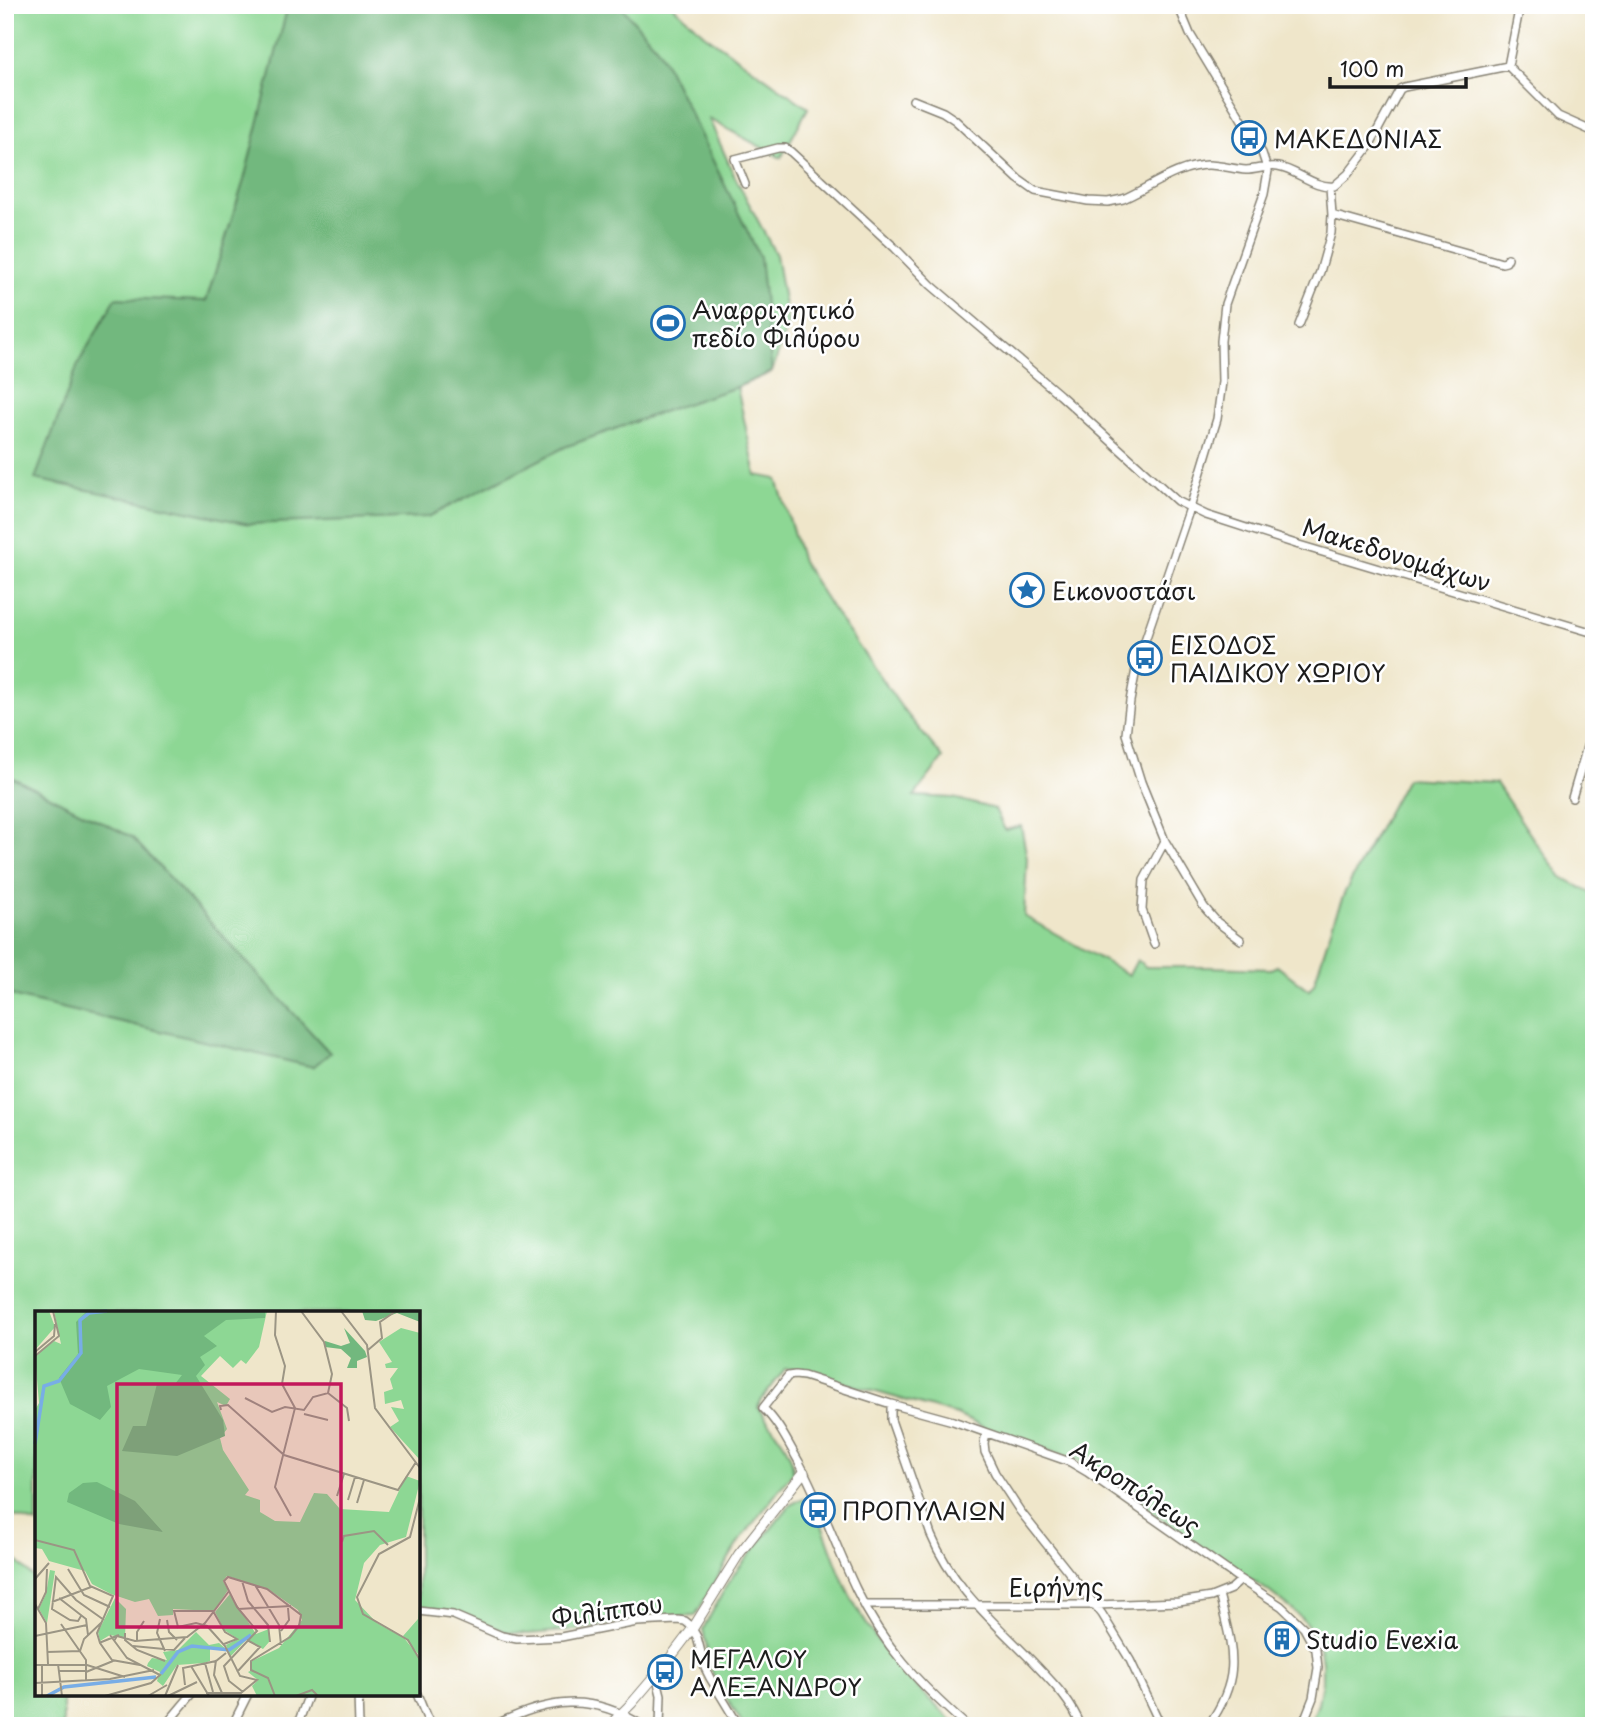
<svg xmlns="http://www.w3.org/2000/svg" width="1599" height="1731" font-family="'Playpen Sans',sans-serif">
<style>
.green{fill:#8dd794;stroke:#547a58;stroke-width:2}
.forest{fill:#72b87e;stroke:#476a4d;stroke-width:2}
.lines{fill:none;stroke-linecap:round;stroke-linejoin:round}
.minor-casing{stroke:#868173;stroke-width:10}
.tertiary-casing{stroke:#868173;stroke-width:11}
.minor{stroke:#fff;stroke-width:7}
.tertiary{stroke:#fff;stroke-width:9}
.labels{text-anchor:middle;dominant-baseline:central;stroke-width:5;stroke-linejoin:round;paint-order:stroke}
.poi-label{font-size:24px;fill:#1c1c1c;stroke:#fff;text-anchor:start}
.street-label{font-size:24px;fill:#1c1c1c;stroke:#fff}
.inset-river{fill:none;stroke:#78ade6;stroke-width:3.5}
.inset-road{fill:none;stroke:#9b9584;stroke-width:2}
.view{fill:#c2185b;fill-opacity:0.15;stroke:#c2185b;stroke-width:3.5}
.inset-edge{fill:none;stroke:#1c1c1c;stroke-width:3.5}
</style>
<rect width="100%" height="100%" fill="#fff"/>
<filter id="ink" filterUnits="userSpaceOnUse"><feTurbulence type="fractalNoise" baseFrequency=".0143" numOctaves="2"/><feDisplacementMap in="SourceGraphic" scale="14" xChannelSelector="R" yChannelSelector="G"/><feConvolveMatrix kernelMatrix="1 2 1 2 8 2 1 2 1" color-interpolation-filters="sRGB"/></filter>
<filter id="wash" filterUnits="userSpaceOnUse"><feTurbulence type="fractalNoise" baseFrequency=".00686" numOctaves="4" result="noise"/><feDisplacementMap in="SourceGraphic" scale="28" xChannelSelector="R" yChannelSelector="G"/><feGaussianBlur stdDeviation="1.57" result="paint"/><feColorMatrix in="noise" values="0 0 0 0 0 0 0 0 0 0 0 0 0 0 0 0 0 1.4 0 .05"/><feComposite in="paint" operator="in"/></filter>
<g filter="url(#wash)">
<rect width="100%" height="100%" fill="#efe6ca"/>
<path class="green" d="M5,5h667l32,29 104,74 -27,50 -72,-39 25,56 42,80 12,68 -16,49 -35,15 19,88 21,4 25,82 29,46 71,101 41,50 -29,38 39,2 42,11 10,21 16,-4 6,32 -3,58 105,59 8,-15 9,7h63l62,2 6,-3 32,24 5,-7 20,-63 11,-28 61,-114 90,5 40,60 26,34 32,18v831h-285l9,-22 4,-22v-20l-2,-12 -13,-26 -13,-13 -27,-21 -73,-48 -115,-81 -92,-32 -30,-14 -161,-46h-11l-24,32 -3,6c12,21 35,39 35,65l-55,71 -43,73 -47,2 -72,12 -48,4 -21,-2 -52,-20 -37,-5v-294h-381v211l-32,-11z
M801,1499h6l7,6c14,31 22,65 38,94 26,50 64,90 106,127h-214l-27,-43 -6,-13 -8,-41 20,-37 11,-18 56,-69z
M5,1549l32,32v113h26v32h-58z"/>
<path class="forest" d="M288,5h332l39,45 101,207 12,115 -35,15 -67,22 -105,38 -137,70 -179,7 -214,-45 44,-117 37,-64 90,3 38,-121z
M5,774l127,63 198,216 -17,14 -294,-69 -14,-6z"/>
</g>
<g filter="url(#ink)">
<g class="lines">
<g class="minor-casing">
<path id="minor" d="M1178,5l12,29 72,119 6,18 -4,23 -39,110 -4,37 1,41 -5,37 -27,89 -53,156 -7,37 -4,33 15,48 24,59 39,66 13,15 24,18
M1508,66l12,-61
M913,100l30,12 12,8 63,59 17,12 53,10 20,1 15,-3c25,-11 57,-34 85,-34 13,0 25,4 38,5 11,0 21,-5 32,-3 19,3 36,21 56,19l14,-12 20,-26 32,-59 4,-2 104,-21 50,50 36,16
M745,184l-10,-25 43,-11h7l6,4 104,96 36,37 129,110 117,106 29,14 93,30 295,88
M1332,215l160,45 10,3 4,-1 2,-4
M1299,325l21,-53 11,-39 1,-18 -2,-28
M1572,798l22,-75
M1154,944l-12,-34 2,-30 21,-39
M891,1404v16l40,115c22,53 62,86 101,126 19,20 39,39 49,65
M986,1433l-2,10 1,9 10,21 25,38 82,103 28,46 31,66
M865,1605h231l83,-3 32,-5 20,-8 10,-9
M418,1611l35,4 49,21 15,3 44,-2 76,-15 40,-2 8,1 5,4 7,12 8,31 5,10 29,48
M656,1675l5,20 -1,31
M358,1694l1,32
M417,1694l9,22 6,10
M165,1726l27,-32
M232,1726l16,-32
M297,1726l12,-32
M493,1726c53,-27 98,-34 150,0
M967,1726c-48,-42 -84,-80 -111,-137 -20,-42 -35,-86 -57,-127 -11,-19 -20,-39 -36,-54l25,-32 7,-1 9,1 87,28 62,17 117,41 17,10 154,108 40,26 23,22 12,22 2,18 -5,30 -11,28
M1208,1726c36,-51 24,-77 11,-132"/>
</g>
<g class="tertiary-casing">
<path id="tertiary" d="M609,1726l23,-23 35,-41 26,-34 46,-74 65,-82"/>
</g>
<use href="#minor" class="minor"/>
<use href="#tertiary" class="tertiary"/>
</g>
</g>
<defs>
<g id="bus-ring" transform="scale(1.75)"><circle r="9.5" fill="#fff" stroke="#1f6fb2" stroke-width="1.5"/><path d="M-5-6H5V4H4V6H2V4H-2V6H-4V4H-5ZM-3.5-4V0h7V-4ZM-3.5 1.2v1.5H-2V1.2ZM2 1.2v1.5H3.5V1.2Z" fill="#1f6fb2"/></g>
<g id="stadium-ring" transform="scale(1.75)"><circle r="9.5" fill="#fff" stroke="#1f6fb2" stroke-width="1.5"/><path d="M0-5a6.5 5 0 1 0 0 10a6.5 5 0 1 0 0-10ZM-3.5-1.8h7v3.6h-7Z" fill="#1f6fb2"/></g>
<g id="sight-ring" transform="scale(1.75)"><circle r="9.5" fill="#fff" stroke="#1f6fb2" stroke-width="1.5"/><path d="M0-6L1.8-2.2L6-1.7L2.9 1.2L3.7 5.4L0 3.3L-3.7 5.4L-2.9 1.2L-6-1.7L-1.8-2.2Z" fill="#1f6fb2"/></g>
<g id="building-ring" transform="scale(1.75)"><circle r="9.5" fill="#fff" stroke="#1f6fb2" stroke-width="1.5"/><path d="M-4-6H4V6H1V3H-1V6H-4ZM-2.5-4.3h1.7v1.8h-1.7ZM.8-4.3h1.7v1.8H.8ZM-2.5-1h1.7V.8h-1.7ZM.8-1h1.7V.8H.8Z" fill="#1f6fb2"/></g>
</defs>
<g fill-rule="evenodd">
<use href="#bus-ring" x="1249" y="138"/>
<use href="#stadium-ring" x="668" y="323"/>
<use href="#sight-ring" x="1027" y="590"/>
<use href="#bus-ring" x="1145" y="658"/>
<use href="#bus-ring" x="818" y="1510"/>
<use href="#building-ring" x="1282" y="1639"/>
<use href="#bus-ring" x="665" y="1672"/>
</g>
<g class="labels">
<g class="poi-label">
<text x="1274" y="138">ΜΑΚΕΔΟΝΙΑΣ</text>
<text x="692" y="309">Αναρριχητικό<tspan x="692" dy="28">πεδίο Φιλύρου</tspan></text>
<text x="1052" y="590">Εικονοστάσι</text>
<text x="1170" y="644">ΕΙΣΟΔΟΣ<tspan x="1170" dy="28">ΠΑΙΔΙΚΟΥ ΧΩΡΙΟΥ</tspan></text>
<text x="842" y="1510">ΠΡΟΠΥΛΑΙΩΝ</text>
<text x="1306" y="1639">Studio Evexia</text>
<text x="690" y="1658">ΜΕΓΑΛΟΥ<tspan x="690" dy="28">ΑΛΕΞΑΝΔΡΟΥ</tspan></text>
</g>
<g class="street-label">
<text transform="translate(1397 554) rotate(17)">Μακεδονομάχων</text>
<text transform="translate(1136 1487) rotate(33)">Ακροπόλεως</text>
<text transform="translate(1056 1586) rotate(-1)">Ειρήνης</text>
<text transform="translate(607 1610) rotate(-8)">Φιλίππου</text>
</g>
</g>
<g transform="translate(35 1311)">
<rect width="385" height="385" fill="#efe6ca"/>
<path d="M0,0h14l6,16 -20,23zM19,0h213l-8,36 -13,17 -5,-4 -8,8 -13,-12 -19,20 29,23 -4,7 -9,-4 10,27 -7,9 3,12 26,40 -4,5 15,5v12l15,9 25,1 14,-29 13,1 13,15 49,3 17,-36 14,5 -14,56 -26,8 -16,18 -9,37 22,23 27,15 16,20v38h-163l-5,-10 6,-6 -10,-8 4,-2v-9l27,-13 23,-28 -4,-10 -30,-21 -41,-13 -4,5 5,9 -14,21 -41,-2v6l-15,1 -9,-17 -14,3 -24,-8 -19,-10 -7,-13 -36,-10 -7,-12 -7,-1v-138l4,-7 -4,-47 19,-15 7,3zM366,17l19,5v127l-30,-33 9,-6 -8,-14 13,2 -3,-9 -16,4 -1,-12 9,-3 -3,-10 8,-11h-12l-1,-4 7,-2 -13,-20zM15,259l5,1 -8,52 -8,-14 7,-15zM385,282v62h-1l-16,-19 15,-17zM195,283l26,40 13,-5v13l-6,7 -17,-9 -16,17 -4,-12 12,-6 -14,-9 -9,-18zM80,287l11,11 -1,29 -15,-3 -10,6 -2,-9zM161,321l13,13 10,-2 7,6h-16v12l-6,2 -27,2 -14,21 -6,-5 3,-9 -13,-6 1,-3 4,-5 15,2 -4,-8 15,-2z" fill="#8dd794"/>
<path d="M52,0h178v7l-39,2 -22,16 13,10 -17,11 5,8 -9,11 27,44 2,16 -48,20 -55,-5 11,-25h13l11,-42h18l7,-9 -43,-6 -32,17 4,21 -11,13 -30,-16 -11,-26 19,-24 -2,-32zM327,0h58v11l-23,-9 -21,8 -11,-1zM309,17l21,23 2,6 -10,4v7h-10l4,-10 -10,-9 -16,-2v-6l16,5 9,-3zM62,171l38,19 28,31 -44,-8 -52,-22 2,-9 14,-10z" fill="#72b87e"/>
<path class="inset-river" d="M0,133l9,-58 15,-5 22,-28 -1,-33 9,-7 18,-2M126,363l17,-22 14,-6 37,4 22,-15M12,385l17,-9 92,-10"/>
<path class="inset-road" d="M241,0l-1,24 10,31 -3,18 13,24 -20,79 16,29M266,0l23,31 8,32 -4,19M306,0l26,34 8,63 45,60M333,39l14,-12 -2,-16 16,-11M0,41l19,-16 1,-12M0,45l24,-20 -6,-25M210,87l27,14 13,-5 19,3 9,-13 15,-4 19,15 2,13M186,99l-1,-4 8,-1 56,50 114,35 18,-28M269,103l24,6M302,185l7,-22M385,187l-10,39 -31,17 -22,43 6,17 45,26 12,20M313,189l7,-23M322,192l7,-23M0,229l39,10 16,36 23,10 -16,37 3,10 12,17 28,5M307,231l2,-6 30,-5 14,14M33,258l16,26 26,12M0,268l14,-16M207,270l6,20 20,24 2,17M220,274l24,40 2,20M24,287l27,21 2,16M17,291l39,-15M0,293l11,19 2,41M3,298l8,-17 1,-23M203,298l53,-3M46,305l-3,5 -8,-1 -18,-11 4,-32 20,23 28,20M125,308l-3,14 8,18M132,309l2,12 8,8M26,313l25,36v21M246,320l8,-11 -1,-12M90,322v7l12,10 28,11M0,325l52,-11M79,330l3,-5 18,5 52,-4 18,-14 24,-32M102,330v-9l7,-11M64,332l20,-8M98,335l41,4 11,-12M12,341l33,-1 4,-12 18,-17M181,349l-2,15 8,18M170,352l8,29M23,353l4,32M0,354h52l38,12M156,355l18,30M23,360h28M51,361l27,-11M202,361l23,-25 -13,-7M0,372l75,-4 44,-9M150,374l-2,-17 33,-7 10,-8M208,381l-14,-11 -5,-15 33,-35 -20,-24 -13,-26 4,-4 39,12 34,26 -2,11 -9,11 -39,24v9l17,8 7,18M171,382h35l16,-13 -17,-4 -15,-30 -18,-20 -11,-3 -18,4 -4,-16h39l12,21 12,7 -13,5M7,385v-32M70,385l46,-13 9,-8 -33,-17 -17,-23M113,385l19,-11M130,385l13,-31M133,385l29,-14M261,385l16,-6 6,6"/>
<path class="view" d="M82,73h224v243h-224z"/>
<rect width="385" height="385" class="inset-edge"/>
</g>
<rect width="1599" height="1731" fill="none" stroke="#fff" stroke-width="28"/>
<path d="M1330 77v10h136v-10" fill="none" stroke="#1c1c1c" stroke-width="3.5"/>
<text x="1340" y="77" font-size="21" fill="#1c1c1c" stroke="#ffffff" stroke-width="5" paint-order="stroke">100 m</text>
</svg>
